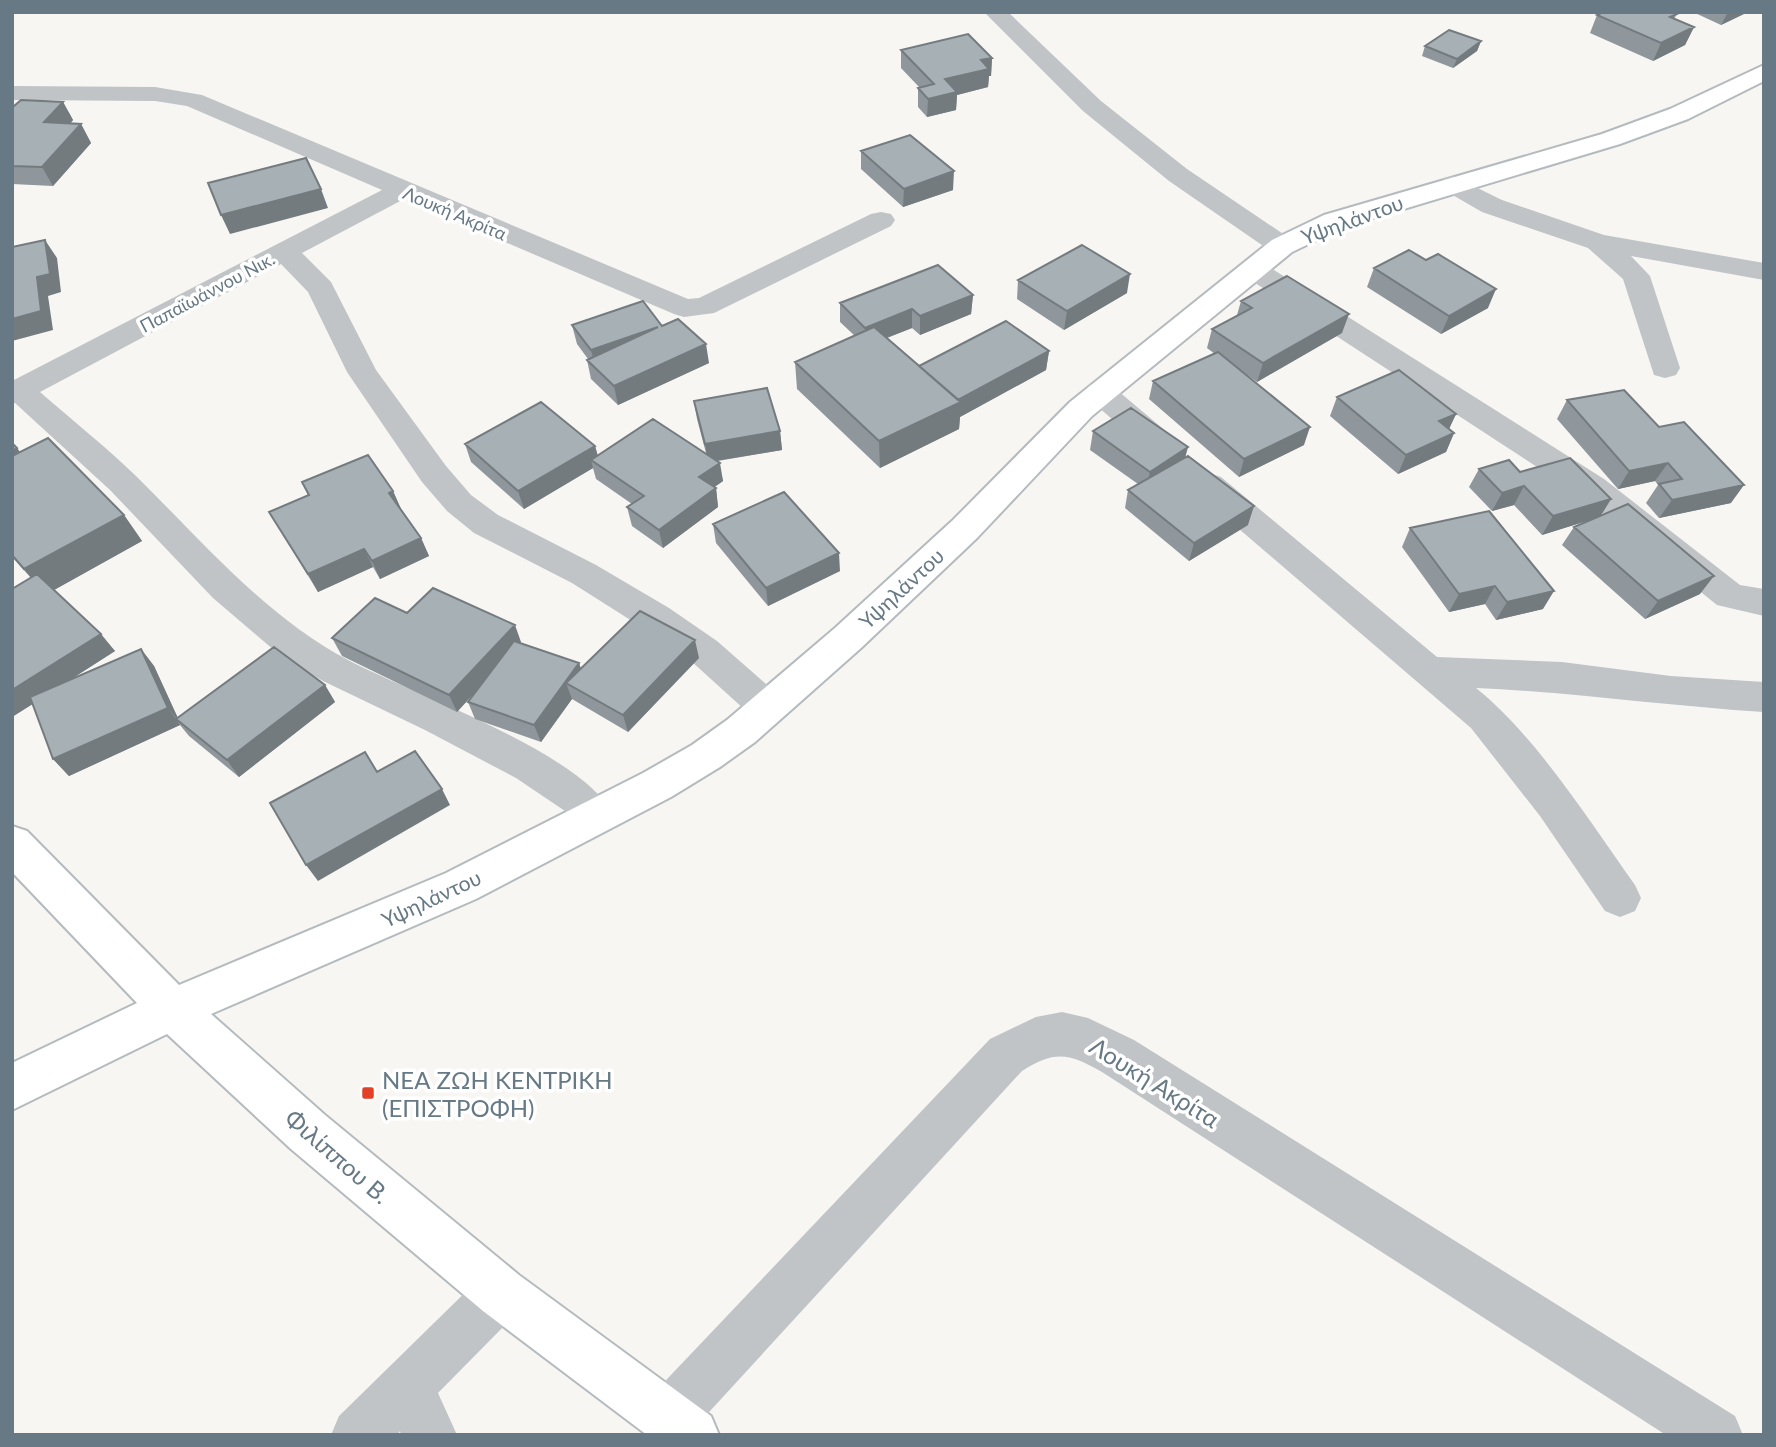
<svg xmlns="http://www.w3.org/2000/svg" width="1776" height="1447" font-family="Lato,sans-serif">
<style>
.lines{fill:none;stroke-linecap:round;stroke-linejoin:round}
.secondary-casing{stroke:#b4babe;stroke-width:4}
.street{fill:#c0c4c7;fill-rule:evenodd}
.secondary{fill:#fff;fill-rule:evenodd}
.wall{fill:#8f979c}
.shaded-wall{fill:#747b7f}
.building{fill:#a6b0b5;stroke:#747b7f;stroke-width:2}
.poi-dot{fill:#e24128;stroke:#fff;stroke-width:2.5}
.labels{text-anchor:middle;dominant-baseline:central;stroke-width:7;stroke-linejoin:round;paint-order:stroke}
.far-street-label{font-size:18px;fill:#667984;stroke:#fff}
.street-label{font-size:21px;fill:#667984;stroke:#fff}
.near-poi-label{font-size:24px;fill:#667984;stroke:#fff;text-anchor:start}
.near-street-label{font-size:24px;fill:#667984;stroke:#fff}
</style>
<rect width="100%" height="100%" fill="#f7f6f3"/>
<g class="lines">
<g class="secondary-casing">
<path id="secondary" d="M1764,65v16l-76,38 -68,25 -276,83 -52,25 -200,164 -115,122 -116,110 -106,94 -35,25 -49,30 -195,102 -265,115 114,101 194,160 192,141 8,19h-72l-164,-124 -192,-162 -124,-115 -155,76v-47l125,-60 -125,-131v-46l15,5 152,154 267,-112 197,-100 49,-28 35,-25 108,-92 118,-108 117,-118 202,-162 52,-25 278,-81 68,-25z"/>
</g>
<path class="street" d="M984,12h24l93,89 86,68 105,71 4,6 -4,6 -10,2 -10,-2 -103,-71 -86,-70z
M12,86l143,1 47,8 486,204 11,-1 172,-84 10,-2 10,2 4,6 -4,6 -177,87 -30,4 -10,-3 -270,-115 -102,54 29,29 45,88 70,96 25,29 27,20 98,50 73,43 48,33 64,56 6,11 -6,11 -13,4 -13,-4 -64,-58 -48,-33 -71,-45 -98,-50 -27,-22 -25,-29 -75,-110 -39,-80 -27,-28 -241,128c32,28 66,55 96,84 67,66 129,140 212,184 66,35 236,93 267,157l-6,12 -14,5 -14,-5 -16,-18 -49,-33 -91,-48 -102,-49 -42,-25 -68,-58 -103,-108 -95,-87 -3,1v-23l370,-191 -195,-84 -32,-5 -143,-1z
M1453,176l49,24 102,35 160,28v17l-133,-24 19,20 30,92 -4,7 -11,3 -11,-3 -31,-96 -35,-31 -106,-36 -38,-22 -4,-6 4,-6z
M1253,260l10,3 341,216 136,106 24,4v27l-47,-11 -137,-110 -337,-220 -4,-6 4,-6z
M1100,382l11,3 63,53 5,8 -5,8 -11,3 -11,-3 -63,-55 -5,-7 5,-7z
M1209,473l12,4 216,180 125,5 109,14 93,6v30c-97,-6 -192,-20 -288,-24 60,48 114,134 159,197l6,13 -6,13 -15,6 -15,-6 -65,-95 -69,-88 -274,-235 -5,-8 5,-8z
M1062,1012l26,6 46,22 601,376 8,19h-77l-564,-363c-33,-19 -47,-22 -80,-1l-334,364h-38l-8,-19 8,-19 340,-358 46,-22z
M501,1267l18,8 8,18 -8,18 -81,82 19,42h-56l-1,-4 -3,4h-66l8,-19 144,-141z"/>
<use href="#secondary" class="secondary"/>
</g>
<path class="wall" d="M1693,12h55l-27,13z
M1677,14l-3,5 20,8 -9,18 -32,16 -63,-28 7,-18z
M1481,41l-4,10 -24,17 -31,-12 3,-10z
M901,50l91,8 -1,18h-2l-1,11 -31,8 -1,15 -29,7 -9,-10v-19h2l-19,-20z
M63,102l10,18 -3,4h11l10,19 -38,43 -41,-2v-78z
M861,151l92,39 -50,17 -42,-38z
M1374,268l114,40 -47,26 -74,-47z
M1018,280l109,13 -63,37 -47,-31z
M973,295l-2,19 -51,21 -8,-7 -25,10 32,28 130,-15 -3,19 -86,47 -1,12 -79,39 -83,-79 -2,-27 60,-26 -15,-14v-19z
M1241,301l101,32 -85,49 -14,-10 61,73 -65,32 -90,-78 4,-18 62,-27 -8,-6 5,-19 25,-14z
M572,325l90,1 47,37 -91,42 -27,-26 -4,-19 1,-1 -11,-15z
M1337,397l119,17 -7,15 5,4 -8,19 -48,22 -68,-58z
M1567,400l164,103 -72,15 -13,-15 12,-18 -3,-4 -37,8 -61,-70z
M694,401l86,30 2,19 -64,11 5,20 -9,6 2,1 2,19 -55,41 -31,-22 -5,-19 5,-3 -36,-25 -3,-11 -69,41 -53,-47 -6,-18 130,2 3,10 108,-3 -9,-34z
M1093,431l92,27 63,67 -59,36 -64,-53 3,-18 10,-6 -48,-34z
M12,443l8,9 104,63 18,26 -88,49 61,61 -42,27 68,-29 13,17 24,52 147,-33 10,17 -96,75 -50,-41 -9,-11 -111,51 -16,-17 -20,-55 -21,13 19,-139 -19,-21z
M1479,469l41,3 91,27 -10,16 99,79 -55,25 -83,-74 12,-18 12,-6 -44,14 -28,-30 -22,6 -23,-24z
M302,482l91,9 8,18 20,29 8,18 -49,23 -7,-12 -55,25 -49,-80 39,-17z
M713,524l127,47 -72,35 -52,-63z
M1410,528l133,81 -47,11 -11,-16 -36,8 -47,-65z
M407,613l114,29 -1,1 59,20 2,6 118,-11 -71,74 -56,-33 -31,43 -66,-23 -7,-17 7,-10 -18,20 -115,-56 -10,-18z"/>
<path class="shaded-wall" d="M1728,12h20l-27,13z
M1694,27l-9,18 -32,16 8,-18z
M1481,41l-4,10 -24,17 4,-9z
M992,58l-1,18h-2l-1,11 -31,8 -1,15 -29,7 1,-18 17,-20 36,-19z
M63,102l10,18 -19,21 -10,-19z
M81,124l10,19 -38,43 -11,-19z
M954,171l-1,19 -50,17 1,-18z
M321,189l7,19 -98,26 -9,-19z
M45,240l12,18 4,34 -13,4 5,34 -41,11v-22l25,-42z
M1130,274l-3,19 -63,37 3,-19z
M1496,289l-8,19 -47,26 8,-18z
M973,295l-2,19 -51,21v-19z
M912,309v19l-47,18v-18z
M1349,314l-7,19 -85,49 6,-19z
M658,327l-62,42 -5,-19z
M706,344l3,19 -91,42 -4,-19z
M1049,351l-3,19 -86,47 -1,12 -79,39 -1,-27z
M1456,414l-9,19 -8,-12z
M1310,427l-6,18 -65,32 5,-18z
M780,431l2,19 -74,12 -3,-18z
M1454,433l-8,19 -48,22 8,-19z
M595,446l5,18 -9,-4 2,8 -69,41 -6,-18z
M1188,447l-5,19 -37,24 4,-18z
M17,448l14,19 -19,9v-25z
M720,463l3,18 -21,15 -3,-19z
M1668,463l-13,18 -37,8 11,-18z
M1744,485l-13,18 -72,15 13,-18z
M1524,486l-10,19 -22,6 10,-18z
M716,488l2,19 -55,41 -4,-18z
M393,491l8,18 -12,-16z
M1611,499l-11,18 -58,18 11,-19z
M1254,506l-6,19 -59,36 5,-18z
M124,515l18,26 -97,54 -21,-26z
M421,538l8,18 -49,23 -8,-18z
M364,549l9,18 -55,25 -10,-18z
M839,553l1,18 -72,35 -2,-18z
M1714,576l-14,18 -55,25 13,-18z
M1495,586l-10,18 -36,8 10,-18z
M1554,591l-11,18 -47,11 11,-18z
M515,625l6,17 -64,70 -8,-17z
M101,634l14,17 -103,66v-27z
M695,640l4,18 -71,74 -5,-17z
M141,649l13,17 26,57 -12,-15z
M579,663l6,18 -19,2 6,16 -31,43 -7,-17z
M325,685l10,17 -96,75 -12,-17z
M168,708l12,17 -111,51 -16,-17z
M442,789l8,16 -132,76 -12,-16z"/>
<path class="building" d="M1603,12h70l4,2 -7,3 24,10 -33,16 -64,-28z
M1449,30l32,11 -24,18 -32,-13z
M968,34l24,24 -11,2 8,9 -44,10 12,13 -29,7 -10,-11 16,-4 -33,-34z
M21,100l42,2 -19,20 37,2 -39,43 -30,-1v-60h2z
M910,135l44,36 -50,18 -43,-38z
M306,158l15,31 -100,26 -13,-32z
M45,240l5,34 -13,3 4,34 -29,8v-72z
M1082,245l48,29 -63,37 -49,-31z
M1409,250l17,10 12,-6 58,35 -47,27 -75,-48z
M938,265l35,30 -53,21 -8,-7 -47,19 -25,-25z
M1287,276l62,38 -86,49 -51,-34 40,-21 -11,-7z
M643,301l19,25 16,-7 28,25 -92,42 -27,-26 71,-33 -67,23 -19,-25z
M1006,321l43,30 -91,49 -39,-34z
M874,327l87,75 -82,39 -84,-79z
M1218,352l92,75 -66,32 -91,-78z
M1399,370l57,44 -17,7 15,12 -48,22 -69,-58z
M767,388l13,43 -75,13 -11,-43z
M1624,390l35,37 25,-5 60,63 -72,15 -13,-16 23,-5 -14,-16 -39,8 -62,-71z
M541,402l54,44 -77,45 -53,-47z
M1131,408l57,39 -38,25 -57,-41z
M653,419l67,44 -21,14 17,11 -57,42 -32,-23 17,-11 -53,-36z
M48,438l76,77 -100,54 -12,-14v-99z
M12,443l5,5 -5,3z
M368,455l25,36 -4,2 32,45 -49,23 -8,-12 -56,25 -39,-62 40,-17 -7,-13z
M1188,456l66,50 -60,37 -66,-53z
M1570,458l41,41 -58,17 -29,-30 -22,7 -23,-24 30,-9 11,12z
M784,492l55,61 -73,35 -53,-64z
M1628,504l86,72 -56,25 -84,-74z
M1489,511l65,80 -47,11 -12,-16 -36,8 -49,-66z
M37,574l64,60 -89,56v-101z
M433,588l82,37 -66,70 -117,-57 43,-40 32,15z
M640,611l55,29 -72,75 -57,-32z
M514,641l65,22 -45,62 -66,-23z
M274,647l51,38 -98,75 -51,-41z
M141,649l27,59 -115,51 -23,-62z
M415,751l27,38 -136,76 -36,-62 95,-51 12,20z"/>
<rect class="poi-dot" x="361" y="1086" width="14" height="14" rx="3.5"/>
<g class="labels">
<g class="far-street-label">
<text transform="translate(455 213) rotate(23)">Λουκή Ακρίτα</text>
<text transform="translate(207 292) rotate(-28)">Παπαϊωάννου Νικ.</text>
</g>
<g class="street-label">
<text transform="translate(1352 219) rotate(-20)">Υψηλάντου</text>
<text transform="translate(901 588) rotate(-43)">Υψηλάντου</text>
<text transform="translate(431 898) rotate(-25)">Υψηλάντου</text>
</g>
<g class="near-poi-label">
<text x="382" y="1079">ΝΕΑ ΖΩΗ ΚΕΝΤΡΙΚΗ<tspan x="382" dy="28">(ΕΠΙΣΤΡΟΦΗ)</tspan></text>
</g>
<g class="near-street-label">
<text transform="translate(1155 1082) rotate(32)">Λουκή Ακρίτα</text>
<text transform="translate(338 1156) rotate(41)">Φιλίππου Β.</text>
</g>
</g>
<rect width="1776" height="1447" fill="none" stroke="#667984" stroke-width="28"/>
</svg>
